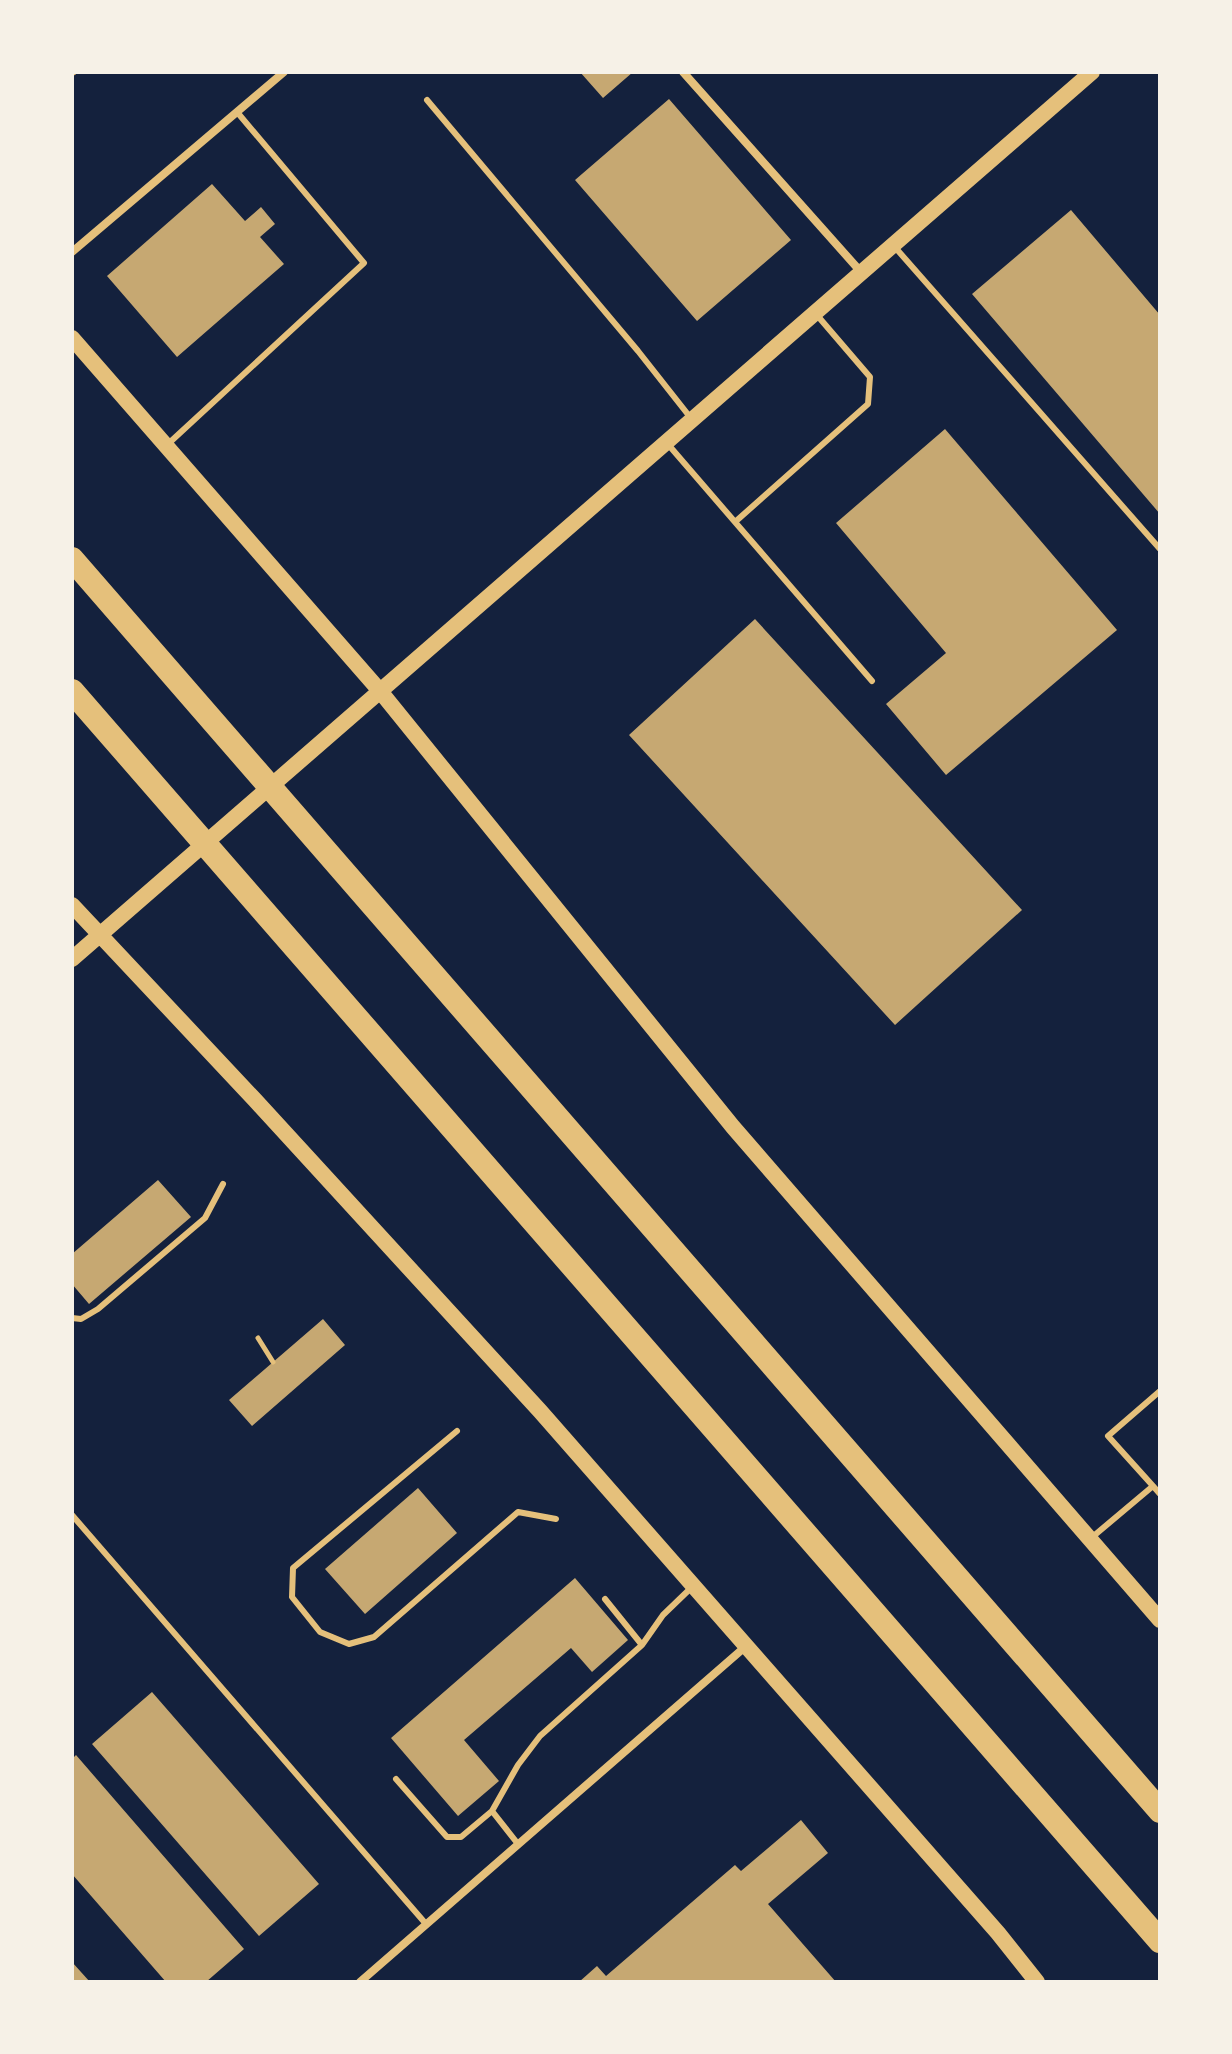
<svg xmlns="http://www.w3.org/2000/svg" width="1232" height="2054" font-family="'Public Sans',sans-serif">
<style>
.building{fill:#c6a872}
.lines{fill:none;stroke-linecap:round;stroke-linejoin:round}
.path{stroke:#e5c07b;stroke-width:5}
.service{stroke:#e5c07b;stroke-width:6}
.minor{stroke:#e5c07b;stroke-width:8}
.secondary{stroke:#e5c07b;stroke-width:16}
.motorway{stroke:#e5c07b;stroke-width:24}
</style>
<rect width="100%" height="100%" fill="#14213d"/>
<path class="building" d="M580,72h53l-30,26z
M669,99l122,141 -94,81 -122,-141z
M212,184l33,37 16,-14 14,17 -15,13 24,27 -107,93 -70,-81z
M1071,210l89,105v199l-188,-220z
M945,429l172,201 -171,145 -60,-71 60,-51 -110,-130z
M755,619l267,291 -127,115 -266,-290z
M158,1180l33,37 -102,87 -17,-20v-30z
M323,1319l22,26 -93,81 -23,-26z
M418,1488l39,45 -92,81 -40,-45z
M575,1578l53,62 -36,32 -21,-24 -107,92 35,41 -41,35 -67,-78z
M152,1692l167,192 -60,52 -167,-192z
M76,1755l168,194 -38,33h-40l-94,-108v-115z
M801,1820l27,33 -60,51 68,78h-257l18,-16 9,10 129,-111 6,6z
M72,1962l18,20h-18z"/>
<g class="lines">
<path class="path" d="M258,1338l15,24"/>
<path class="service" d="M72,73l2,-1
M427,100l211,251 52,66
M893,245l267,304
M666,442l206,239
M168,444l196,-181 -127,-151
M735,522l133,-118 2,-27 -54,-63
M72,1318l9,1 17,-10 107,-91 18,-34
M457,1431l-164,137 -1,29 28,35 29,12 25,-7 144,-125 38,7
M1153,1486l-45,-50 52,-45
M72,1515l354,409
M1090,1539l63,-53 7,8
M605,1599l37,46
M396,1779l51,58h14l31,-26 26,-46 22,-29 102,-91 21,-30 29,-28
M492,1811l26,33"/>
<path class="minor" d="M683,72l178,200
M72,252l212,-180
M360,1982l385,-335"/>
<path class="secondary" d="M72,338l308,353 353,436 427,493
M72,905l183,195 285,311 458,522 39,49
M72,959l1020,-887"/>
<path class="motorway" d="M72,559l1088,1252
M72,691l1088,1250"/>
</g>
<rect width="1232" height="2054" fill="none" stroke="#f6f1e7" stroke-width="148"/>
</svg>
